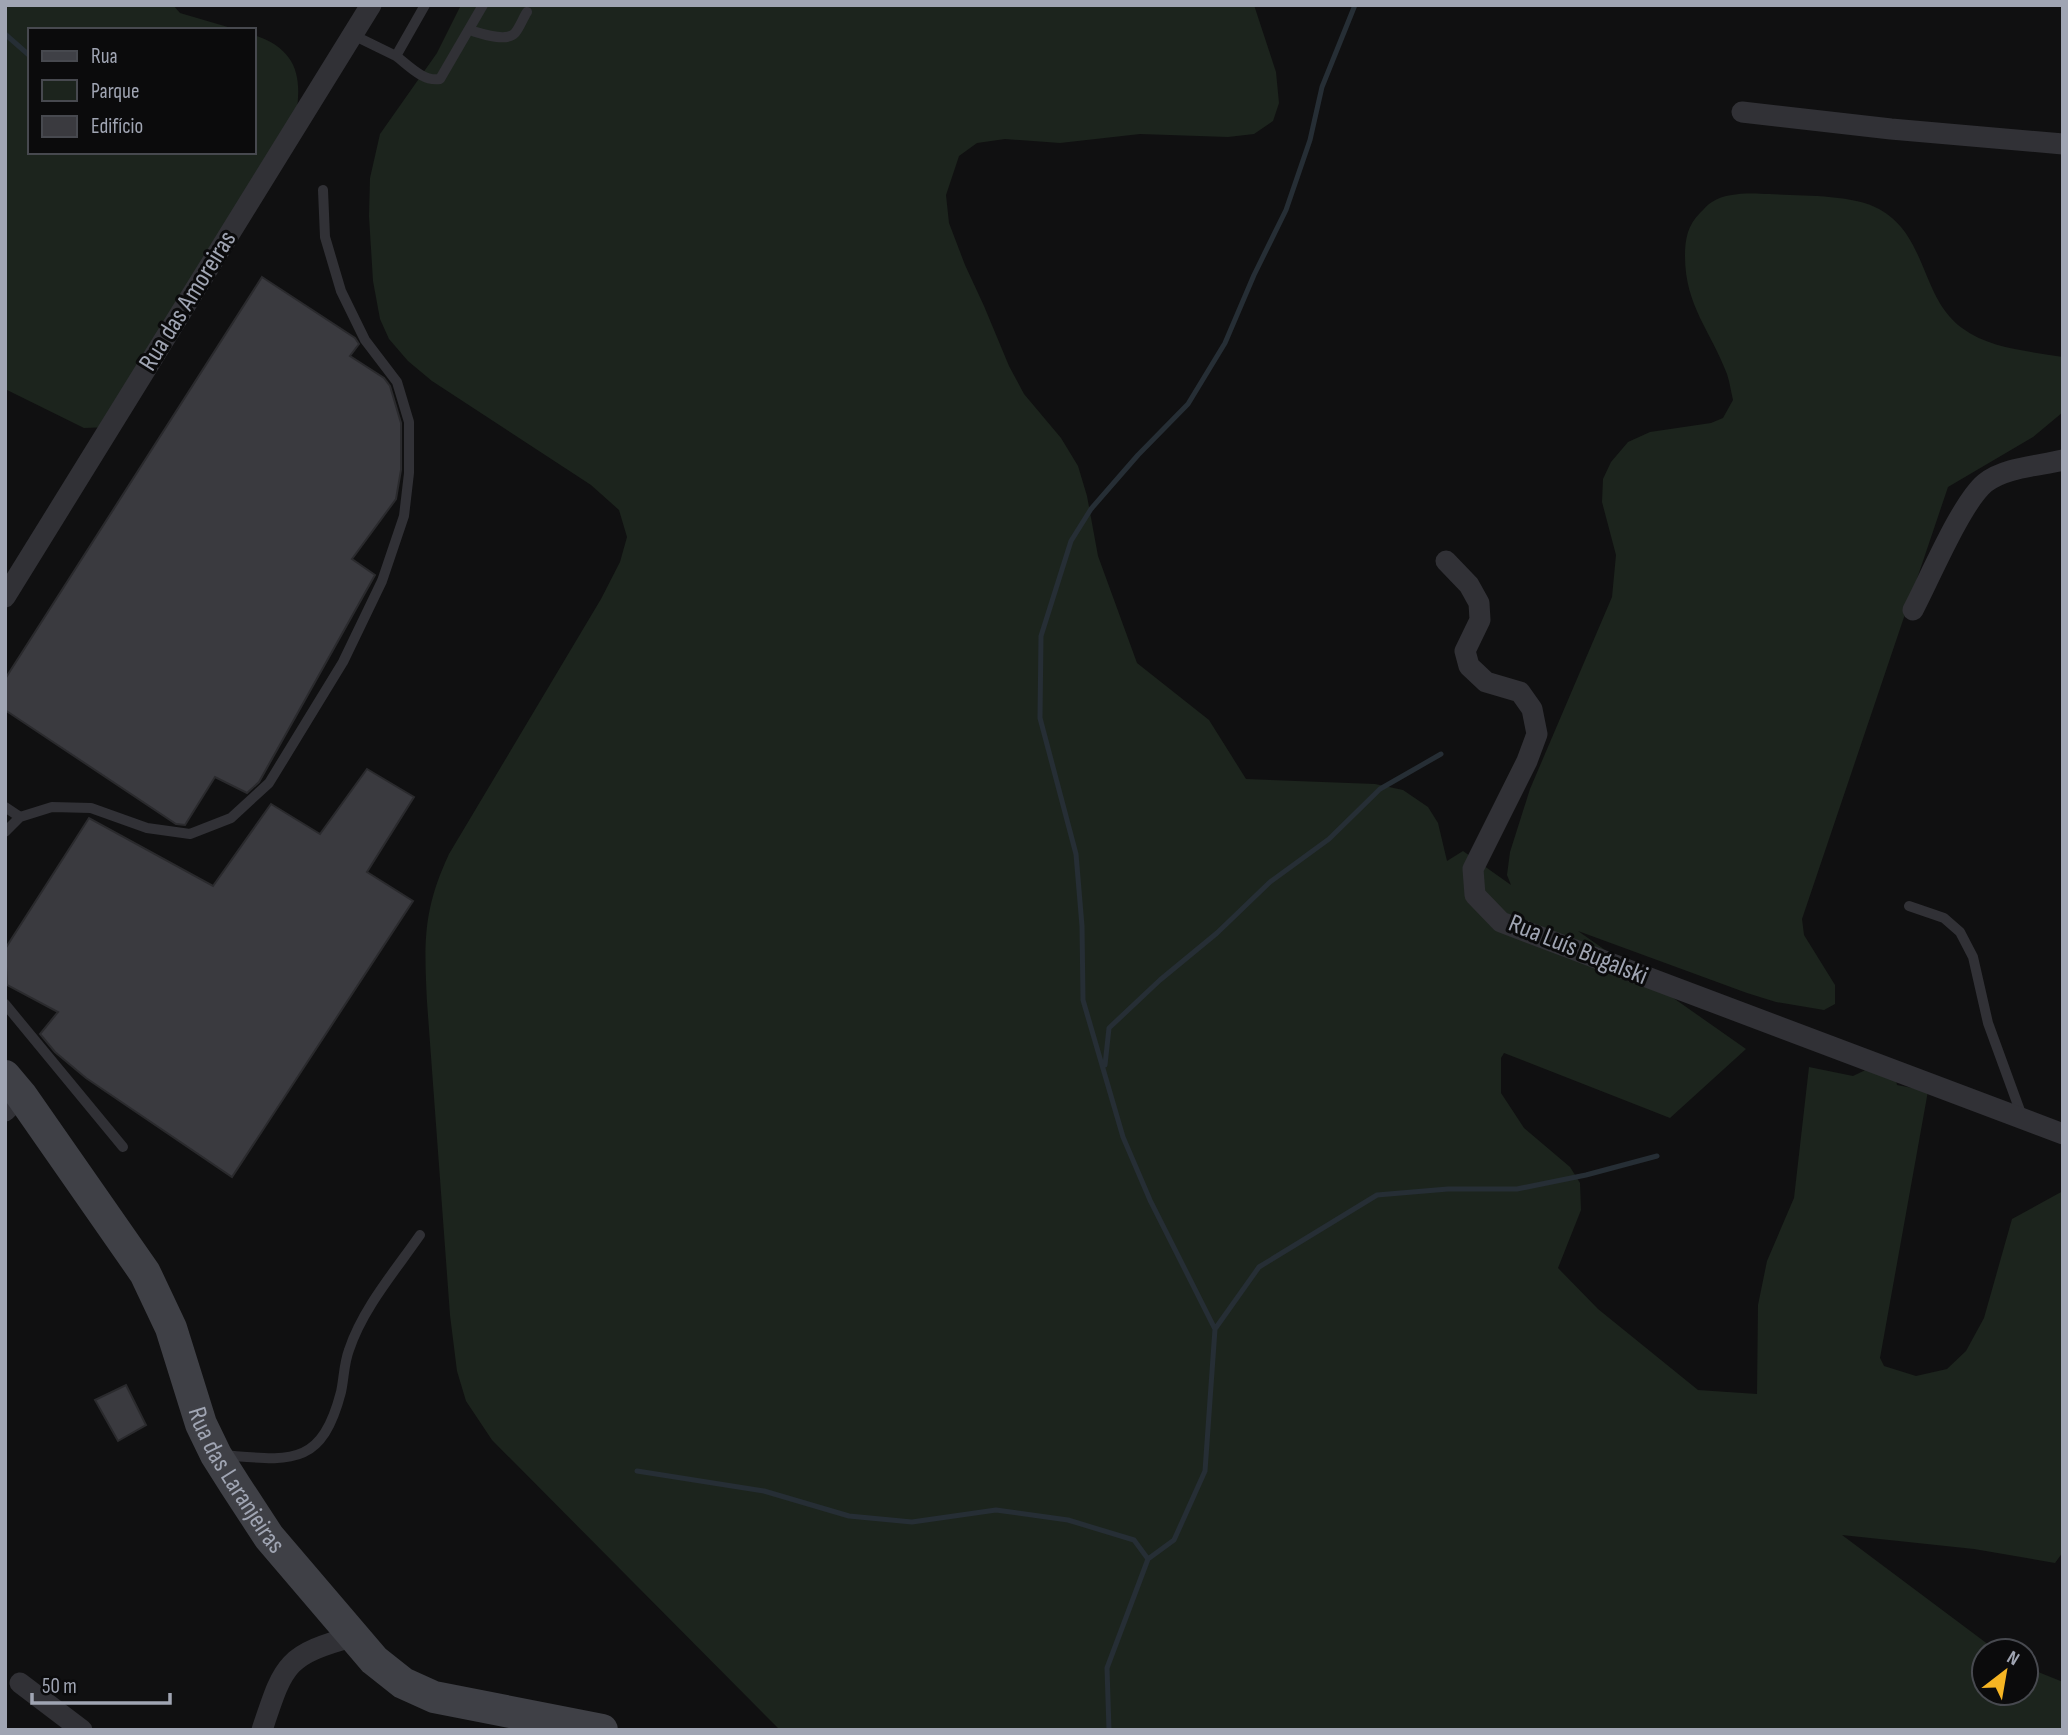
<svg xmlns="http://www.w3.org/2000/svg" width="2068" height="1735" font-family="'Sofia Sans Condensed',sans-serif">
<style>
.green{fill:#1c241d}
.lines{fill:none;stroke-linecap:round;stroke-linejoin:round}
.stream{stroke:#262e35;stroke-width:5}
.building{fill:#3a3a3f;stroke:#2a2a2d;stroke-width:2}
.lane{stroke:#313136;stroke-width:10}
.street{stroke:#313136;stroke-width:21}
.secondary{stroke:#3f4046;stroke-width:32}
.labels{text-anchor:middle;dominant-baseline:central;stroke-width:6;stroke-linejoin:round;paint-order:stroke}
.street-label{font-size:26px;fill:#a0a5b3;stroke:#0b0b0c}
</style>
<rect width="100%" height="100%" fill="#101011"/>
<path class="green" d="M5,5h168l7,8 58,17h-208v122h224v-117c49,16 49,50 39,95l-183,297 -26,1 -79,-39z
M461,5h793l22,67 3,31 -6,18 -19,13 -26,3 -88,-3 -80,9 -55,-4 -28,4 -18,13 -13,39 3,28 16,42 19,41 25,60 15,28 37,44 17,28 9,30 11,60 39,107 72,57 37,59 129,5 28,6 25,17 10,16 9,38 16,-10 48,34 -4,-10 3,-23 20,-63 82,-192 4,-42 -14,-53 1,-23 8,-17 17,-20 22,-10 61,-9 12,-5 10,-18c-2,-8 -3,-17 -6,-26 -16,-43 -42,-68 -42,-118 0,-18 3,-31 15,-43 4,-4 8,-9 12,-11 14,-10 40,-9 57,-8 30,2 84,0 110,15 49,27 41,88 83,119 28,21 67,23 101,29v55l-30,25 -85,50 -146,432 2,16 31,50v19l-11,6 -48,-8 -29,-9 -169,-62 168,118 -76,69 -166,-65 -3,5v35l23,35 46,39 10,16 1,27 -23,58 40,41 100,81 59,4 1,-89 9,-44 27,-63 15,-131 44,9 23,-11 19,11 2,9 31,6 -48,267 4,8 32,10 31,-7 19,-18 18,-33 28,-99 51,-28v361l-8,11 -81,-14 -132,-14 155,116h-13v42h42v-26l37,15v48h-1283l-288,-290 -26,-39 -9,-30 -7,-56 -23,-313c-3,-61 -4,-92 22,-148l152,-255 19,-37 7,-25 -8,-27 -28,-25 -159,-104 -24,-20 -19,-22 -9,-20 -7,-38 -4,-65 1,-38 10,-44 57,-81z"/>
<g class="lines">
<path class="stream" d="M5,34l25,22
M1105,1065l4,-37 51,-48 57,-47 53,-51 59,-43 51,-50 61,-35
M1215,1329l44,-62 118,-72 71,-6h69l69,-14 71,-19
M637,1471l127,20 85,25 63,6 84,-12 72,10 66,20 14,19
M1109,1730l-2,-62 41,-109 26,-19 31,-69 10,-142 -65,-129 -27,-63 -40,-137 -1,-74 -6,-72 -36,-136 1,-82 30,-95 20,-32 47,-54 50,-51 37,-61 29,-68 32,-65 24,-70 12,-53 33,-82"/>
</g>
<path class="building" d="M262,277l93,61 4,6 -9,12 34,22 6,8 11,37v47l-5,29 -44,60 23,16 -116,207 -12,11 -32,-16 -30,48 -9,-1 -171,-114v-31z
M367,769l47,28 -47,75 46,29 -181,276 -146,-99 -31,-26 -15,-18 18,-22 -51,-27 -2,-36 84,-131 124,68 58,-82 49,30z
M126,1385l20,40 -28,16 -23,-41z"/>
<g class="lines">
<path class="lane" d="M469,30c11,3 37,13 46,3 5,-6 8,-15 12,-21
M353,35l43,21 29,-51
M396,56c12,9 27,26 44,23l43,-74
M5,807l15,10 -15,15
M20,817l32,-10 39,1 56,20 43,6 41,-16 38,-35 74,-121 39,-81 22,-65 5,-43v-51l-12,-40 -32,-42 -24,-49 -16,-54 -2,-47
M1909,906l35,12 16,14 13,25 15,66 35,96
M5,1004l118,143
M222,1455c67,5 99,14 119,-63 3,-14 3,-29 8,-42 14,-42 46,-79 71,-115"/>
<path class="street" d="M1742,112l149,17 172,15
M1446,561l23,24 10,18 1,17 -15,31 4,15 17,16 34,10 12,17 5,25 -10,27 -54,108 2,26 26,27 562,212
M5,597l366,-592
M1913,610c16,-30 48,-107 72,-127 20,-16 54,-17 78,-23
M5,1111l16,-16
M20,1683l62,47
M262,1730c22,-66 23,-75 93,-94"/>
<path class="secondary" id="s1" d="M5,1076l16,19 124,178 26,55 30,96 15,31 19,30 34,52 105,123 29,23 31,14 168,33"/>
</g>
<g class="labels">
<g class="street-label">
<text transform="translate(188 301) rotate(-58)">Rua das Amoreiras</text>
<text transform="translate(1578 950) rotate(22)">Rua Luís Bugalski</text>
<text stroke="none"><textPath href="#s1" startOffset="469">Rua das Laranjeiras</textPath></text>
</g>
</g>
<rect width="2068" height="1735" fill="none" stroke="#a0a5b3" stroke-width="14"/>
<rect x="28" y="28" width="228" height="126" fill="#0b0b0c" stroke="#47494f" stroke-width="2"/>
<rect x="42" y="51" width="35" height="10" fill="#3f4046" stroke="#47494f" stroke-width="2"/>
<text x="91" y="63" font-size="21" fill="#a0a5b3">Rua</text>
<rect x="42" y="80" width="35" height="21" fill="#1c241d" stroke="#47494f" stroke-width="2"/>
<text x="91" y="98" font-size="21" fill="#a0a5b3">Parque</text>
<rect x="42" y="116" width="35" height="21" fill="#3a3a3f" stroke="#47494f" stroke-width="2"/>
<text x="91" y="133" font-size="21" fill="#a0a5b3">Edifício</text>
<g transform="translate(2005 1672) rotate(31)"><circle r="33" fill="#0b0b0c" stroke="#47494f" stroke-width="2"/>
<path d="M0-5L12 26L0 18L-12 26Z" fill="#f6b523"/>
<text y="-10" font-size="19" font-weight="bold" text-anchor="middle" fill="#a0a5b3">N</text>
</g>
<path d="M32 1693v10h138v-10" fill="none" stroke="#a0a5b3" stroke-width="3.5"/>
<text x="42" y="1693" font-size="21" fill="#a0a5b3" stroke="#0b0b0c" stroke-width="5" paint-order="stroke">50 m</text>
</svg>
